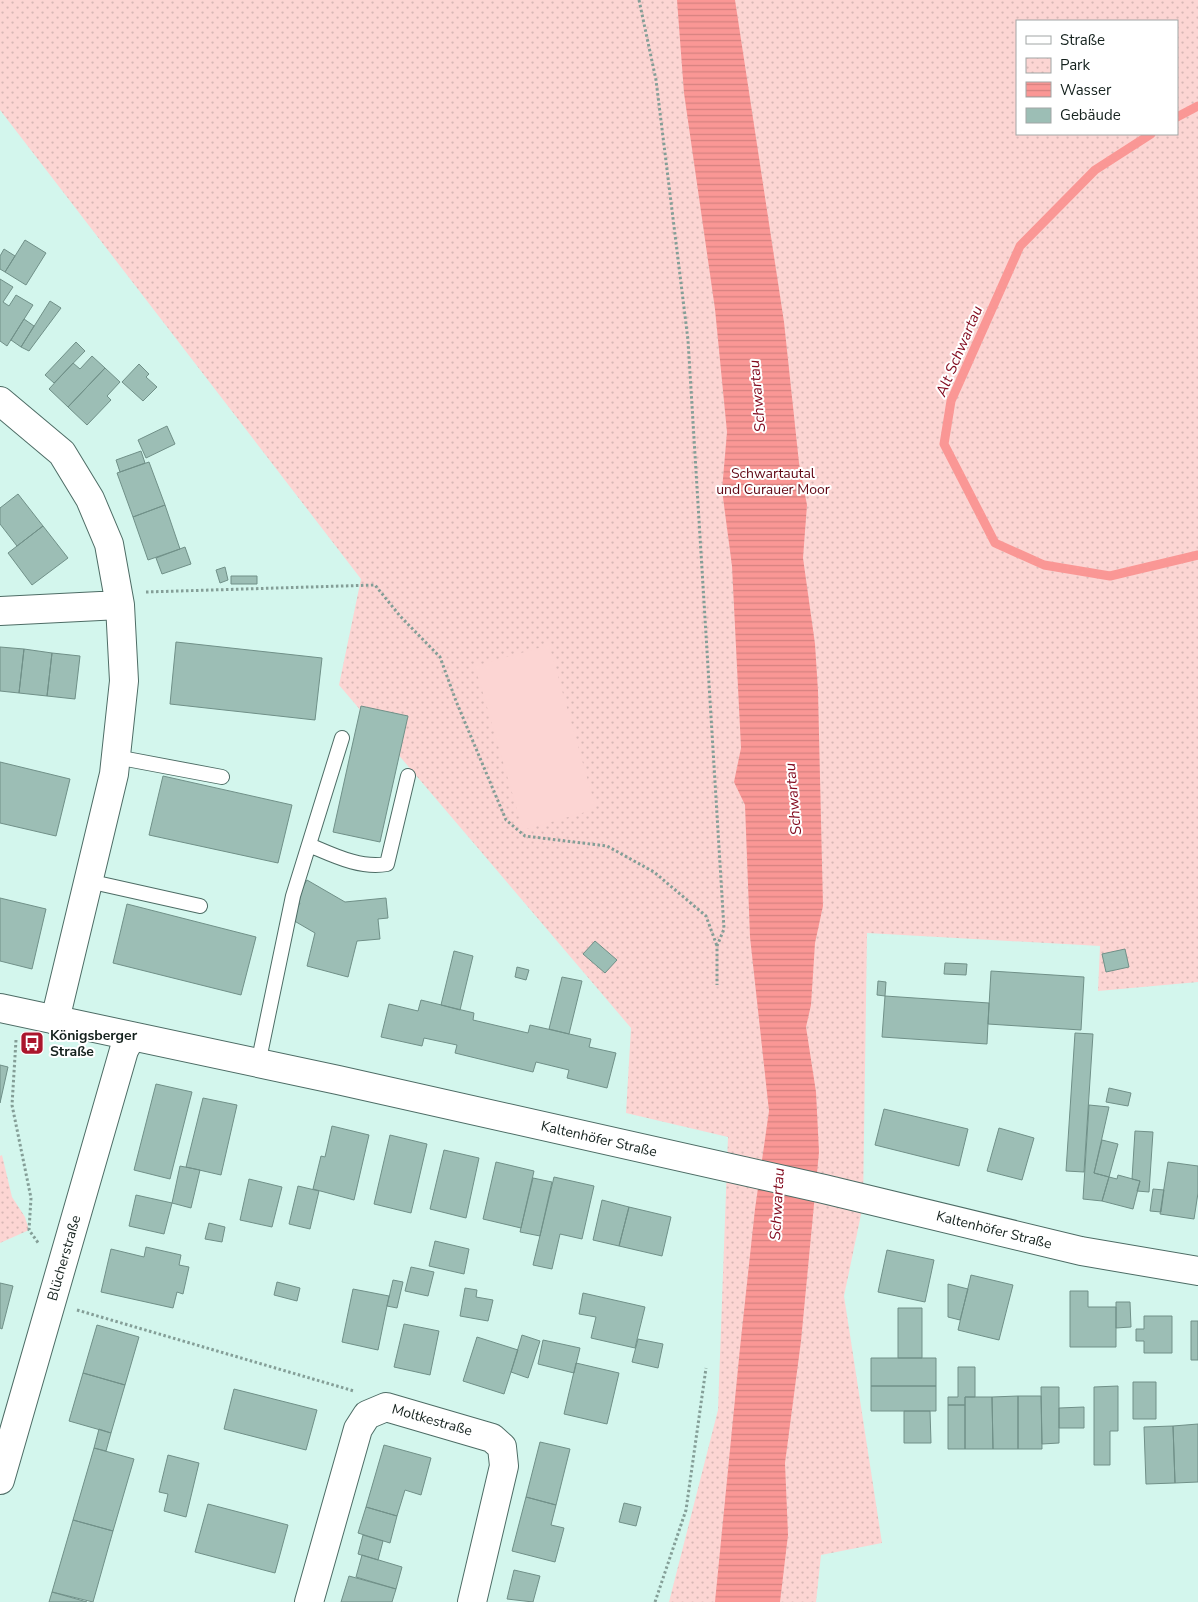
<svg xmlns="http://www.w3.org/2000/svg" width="1198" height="1602" font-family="'Nunito Sans',sans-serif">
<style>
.park{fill:url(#park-dots);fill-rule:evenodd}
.pitch{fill:#fcd5d3}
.water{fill:url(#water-rules)}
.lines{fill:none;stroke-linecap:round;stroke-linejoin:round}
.stream{stroke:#fa9795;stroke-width:9}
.building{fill:#9cbeb5;stroke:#709088}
.service-casing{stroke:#4d6c65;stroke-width:16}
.minor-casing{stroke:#4d6c65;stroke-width:30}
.tertiary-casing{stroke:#4d6c65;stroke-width:30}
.path{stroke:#849e97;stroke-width:3;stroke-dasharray:2.5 2.5;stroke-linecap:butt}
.service{stroke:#fff;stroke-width:14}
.minor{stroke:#fff;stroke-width:28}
.tertiary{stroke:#fff;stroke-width:28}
.labels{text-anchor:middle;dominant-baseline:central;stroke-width:4;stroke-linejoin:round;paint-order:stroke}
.park-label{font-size:14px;fill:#600714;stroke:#fff}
.poi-label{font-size:14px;font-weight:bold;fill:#14211d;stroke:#fff;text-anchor:start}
.street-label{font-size:14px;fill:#14211d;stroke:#fff}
.water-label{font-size:15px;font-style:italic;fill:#820a1e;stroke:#fff}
</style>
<defs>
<pattern id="park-dots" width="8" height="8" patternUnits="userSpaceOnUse" patternTransform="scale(1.25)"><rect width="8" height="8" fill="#fcd5d3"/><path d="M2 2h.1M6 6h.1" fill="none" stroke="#d7b7b5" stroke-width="1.8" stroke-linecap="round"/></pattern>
<pattern id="water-rules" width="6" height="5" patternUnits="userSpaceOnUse" patternTransform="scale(1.25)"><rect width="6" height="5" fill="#fa9795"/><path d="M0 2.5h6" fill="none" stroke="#d58280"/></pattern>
</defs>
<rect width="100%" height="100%" fill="#d3f6ed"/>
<path class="park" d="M0,0h1198v982l-100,9 2,-45 -233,-13 -4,272 -19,91 38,247 -61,12 -5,47h-147l49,-192 10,-273 -102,-24 5,-85 -292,-343 22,-106 -361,-469zM1017,21h160v113h-160z
M2,1155l10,42 13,20 4,13 -29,13v-87z"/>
<path class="pitch" d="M549,645l47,164 -73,21 -48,-164z"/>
<path class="water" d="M677,0h58l49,322 15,141 8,42 -4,53 12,86 3,47 5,215 -8,37 -4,62 -5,22 10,65 3,60 -18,189 -16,122 3,72 -8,67h-65l25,-254 15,-139 14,-98 -19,-174 -5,-132 -11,-23 7,-34 -9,-182 -10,-76 5,-58 -12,-123 -31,-216z"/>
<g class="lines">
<path class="stream" d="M1177,117l21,-11
M1151,134l-56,36 -75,76 -69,155 -7,43 51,99 49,22 66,11 88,-21"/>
</g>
<path class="building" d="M25,240l21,13 -20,32 -21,-13z
M4,249l11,7 -10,16 -5,-3v-13z
M0,279l13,8 -10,15 6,4 7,-11 17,10 -26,41 -7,-5z
M50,301l11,7 -32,43 -8,-4z
M24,319l10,7 -13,21 -10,-7z
M76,342l9,9 -31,32 -9,-8z
M92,356l13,12 -37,39 -19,-18 24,-26 7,6z
M139,364l10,10 -3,3 11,10 -14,14 -21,-19z
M105,368l15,14 -13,14 4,4 -24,25 -19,-18z
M167,426l8,18 -29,14 -8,-18z
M141,451l4,12 -25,9 -4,-12z
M149,462l16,43 -32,12 -16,-44z
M18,494l25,32 -26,20 -17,-22v-16z
M165,505l15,44 -32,11 -15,-43z
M43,526l25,32 -36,27 -24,-32z
M185,547l6,17 -29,10 -6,-16z
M225,567l3,13 -8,3 -4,-13z
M231,576h26v8h-26z
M176,642l146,16 -7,62 -145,-16z
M0,647l24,2 -5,44 -19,-2z
M24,649l28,4 -5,43 -28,-3z
M52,653l28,3 -5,43 -28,-3z
M361,706l47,10 -28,126 -47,-10z
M0,762l70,17 -14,57 -56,-13z
M163,776l129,29 -14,58 -129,-28z
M307,880l38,22 41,-4 2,20 -10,1 2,20 -23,2 -9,36 -41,-11 8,-33 -24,-14 9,-16 -5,-3z
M0,898l46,11 -14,60 -32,-8z
M127,904l129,33 -15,58 -128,-32z
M595,941l22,19 -12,13 -22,-19z
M1125,949l4,18 -23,5 -4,-18z
M454,951l19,5 -13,54 -19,-5z
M945,963l22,1 -1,11 -22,-1z
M517,967l12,3 -3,10 -11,-3z
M991,971l93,6 -3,53 -93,-6z
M562,977l20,4 -13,53 -20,-5z
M878,981l8,1 -1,14 -8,-1z
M885,996l104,7 -2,41 -105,-7z
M421,1000l53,13 -1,7 55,13 2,-8 61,14 -2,8 27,6 -9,35 -40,-10 2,-8 -33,-8 -3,10 -78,-19 2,-8 -33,-7 -2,8 -41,-9 8,-33 29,7z
M1075,1033l18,1 -9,138 -18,-1z
M0,1065l8,2 -8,36z
M156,1084l36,8 -22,87 -36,-9z
M1109,1088l22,5 -3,13 -22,-4z
M203,1098l34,7 -16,70 -35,-8z
M1089,1105l20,2 -15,66 15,4 -7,24 -19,-2z
M884,1109l84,20 -9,37 -84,-21z
M332,1126l37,9 -15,65 -41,-11 8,-33 4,1z
M999,1128l35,10 -12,42 -35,-9z
M1135,1131l18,1 -4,60 -12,-1 3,-10 -8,-2z
M390,1135l37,9 -16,69 -37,-9z
M1102,1140l16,4 -9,33 -15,-4z
M444,1150l35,8 -13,60 -36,-9z
M496,1162l38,9 -13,57 -38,-9z
M1168,1162l30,4v27l-4,26 -34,-5z
M180,1166l20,4 -9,38 -19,-5z
M1118,1175l22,6 -7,28 -31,-8 7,-24 8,2z
M554,1177l40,9 -12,53 -22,-5 -8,35 -19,-4z
M533,1178l19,4 -12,54 -20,-4z
M249,1179l33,8 -10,40 -32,-7z
M298,1186l21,5 -9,38 -21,-5z
M1153,1189l11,1 -3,22 -11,-1z
M136,1195l36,8 -8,31 -35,-8z
M602,1200l27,7 -10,39 -26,-6z
M629,1207l42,10 -9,39 -43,-10z
M209,1223l16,4 -3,15 -17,-3z
M435,1241l34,8 -5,25 -35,-8z
M146,1247l35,8 -2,10 10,2 -6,27 -6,-2 -4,16 -72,-16 10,-43 33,8z
M887,1250l47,10 -9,42 -47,-10z
M411,1267l23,5 -6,24 -23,-5z
M971,1275l42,10 -14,55 -41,-10z
M393,1280l10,2 -6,26 -10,-2z
M277,1282l23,6 -3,13 -23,-6z
M0,1283l13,3 -11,43 -2,-1z
M948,1284l20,5 -8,31 -12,-3z
M465,1288l12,2 -1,7 17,3 -5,21 -28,-5z
M353,1289l36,7 -11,54 -36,-8z
M1070,1291h18v16h28v40h-46z
M583,1293l62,14 -10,41 -44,-10 5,-21 -17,-3z
M1116,1302h14l1,25 -15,1z
M898,1308h24v50h-24z
M1144,1316h28v37h-28v-12h-8v-12h8z
M1191,1321h7v39h-7z
M404,1324l35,7 -9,44 -36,-8z
M97,1325l42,12 -14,48 -42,-12z
M522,1335l18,6 -12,37 -17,-6z
M477,1337l41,13 -14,44 -41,-13z
M638,1339l25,5 -5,24 -26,-6z
M543,1340l37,8 -6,25 -36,-9z
M871,1358h65v28h-65z
M576,1363l43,10 -12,51 -43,-10z
M958,1367h17v30h-10v8h-17v-8h10z
M83,1373l42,12 -14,48 -42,-12z
M1133,1382h23v37h-23z
M871,1386h65v25h-65z
M1118,1386v45h-8v34h-16v-78z
M1041,1387h18v56l-17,1z
M234,1389l83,21 -11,40 -82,-21z
M1018,1396v53h-25l-1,-52z
M1018,1396h23l1,53h-24z
M965,1397h27l1,52h-28z
M948,1405h17v44h-17z
M1084,1407v21h-25v-20z
M904,1411h26l1,32h-27z
M1198,1424v58l-23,1 -2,-57z
M1173,1426l2,57 -29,1 -2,-57z
M99,1429l12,4 -5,18 -12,-3z
M540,1442l30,7 -14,56 -30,-8z
M384,1445l47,13 -10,37 -16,-5 -8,26 -31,-9z
M94,1448l40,11 -21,72 -40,-11z
M168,1455l31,8 -13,54 -22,-6 4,-17 -9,-2z
M526,1497l30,8 -5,20 13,3 -9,34 -43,-11z
M624,1503l17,4 -5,19 -17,-4z
M208,1504l80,21 -13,48 -80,-21z
M366,1507l31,9 -7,27 -32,-10z
M73,1520l40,11 -20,71 -41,-10z
M363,1535l20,6 -5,19 -20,-6z
M362,1555l40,12 -6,22 -40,-12z
M514,1570l26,6 -7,26 -26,-3z
M349,1576l47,13 -4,13h-51z
M52,1592l35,10h-38z"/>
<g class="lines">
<g class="service-casing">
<path id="service" d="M116,757l106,20
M309,845c24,10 51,24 78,19l21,-88
M88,881l112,25
M258,1064l35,-168 49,-158"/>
</g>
<g class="minor-casing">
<path id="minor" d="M0,401l62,52 28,46 19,45 11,61 4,76 -10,93 -59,246
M0,611l120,-6
M0,1480l124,-430 7,-12
M309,1602l49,-173 9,-14 19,-8 106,31 10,9 2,19 -32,136"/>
</g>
<g class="tertiary-casing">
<path id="tertiary" d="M0,1008l338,72 486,109 257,62 117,20"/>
</g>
<path class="path" d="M639,0l17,80 32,260 36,589 -7,17v39
M146,592l229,-7 25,31 40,41 16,44 50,119 19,16 82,10 47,26 52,44 11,30
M16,1040l-4,65 19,93 -2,32 10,14
M77,1310l277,81
M655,1602l31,-92 20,-142"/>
<use href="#service" class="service"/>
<use href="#minor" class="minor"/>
<use href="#tertiary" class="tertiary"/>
</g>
<defs>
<g id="bus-square" transform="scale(1.25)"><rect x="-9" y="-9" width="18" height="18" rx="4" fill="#ab152c" stroke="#fff"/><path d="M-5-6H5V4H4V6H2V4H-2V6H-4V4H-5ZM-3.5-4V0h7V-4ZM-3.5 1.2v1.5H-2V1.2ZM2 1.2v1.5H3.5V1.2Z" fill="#fff"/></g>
</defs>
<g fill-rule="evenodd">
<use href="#bus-square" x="32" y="1043"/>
</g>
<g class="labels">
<g class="park-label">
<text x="773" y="473">Schwartautal<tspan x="773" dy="16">und Curauer Moor</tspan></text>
</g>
<g class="poi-label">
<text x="50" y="1035">Königsberger<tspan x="50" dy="16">Straße</tspan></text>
</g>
<g class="street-label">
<text transform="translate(599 1139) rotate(13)">Kaltenhöfer Straße</text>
<text transform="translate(994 1230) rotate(14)">Kaltenhöfer Straße</text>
<text transform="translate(64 1258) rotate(-74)">Blücherstraße</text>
<text transform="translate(432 1420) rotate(16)">Moltkestraße</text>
</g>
<g class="water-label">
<text transform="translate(959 351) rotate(-67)">Alt Schwartau</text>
<text transform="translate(757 396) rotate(-95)">Schwartau</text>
<text transform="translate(793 799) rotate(-95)">Schwartau</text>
<text transform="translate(777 1204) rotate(-87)">Schwartau</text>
</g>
</g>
<rect x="1016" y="20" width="162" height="115" fill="#ffffff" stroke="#a1a6a5"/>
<rect x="1026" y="36" width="25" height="8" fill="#ffffff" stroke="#a1a6a5"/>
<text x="1060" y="45" font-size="15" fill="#14211d">Straße</text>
<rect x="1026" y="58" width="25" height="15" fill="url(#park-dots)" stroke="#a1a6a5"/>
<text x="1060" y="70" font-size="15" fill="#14211d">Park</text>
<rect x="1026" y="82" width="25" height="15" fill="url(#water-rules)" stroke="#a1a6a5"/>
<text x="1060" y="95" font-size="15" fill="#14211d">Wasser</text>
<rect x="1026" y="108" width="25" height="15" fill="#9cbeb5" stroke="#a1a6a5"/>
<text x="1060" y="120" font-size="15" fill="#14211d">Gebäude</text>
</svg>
